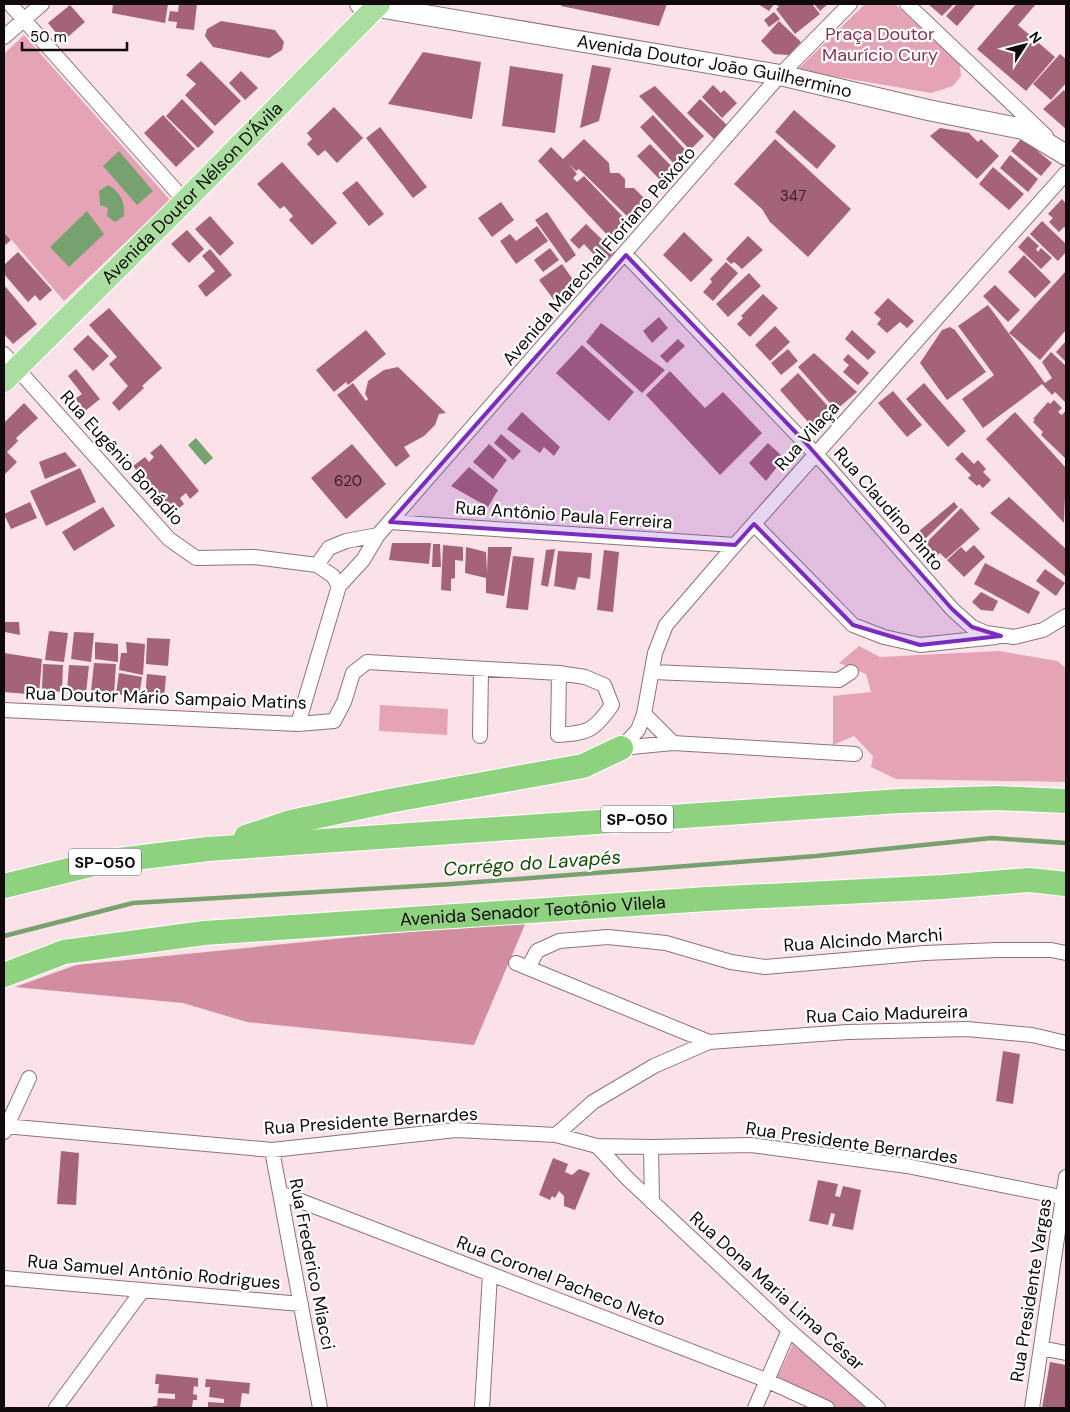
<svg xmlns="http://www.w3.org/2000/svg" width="1070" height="1412" font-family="'DM Sans',sans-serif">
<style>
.green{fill:#e5a3b6}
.forest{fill:#d28da1}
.water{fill:#77a26f}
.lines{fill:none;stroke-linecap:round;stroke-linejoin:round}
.stream{stroke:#77a26f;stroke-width:4.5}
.building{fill:#a46377}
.minor-casing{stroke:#8b747a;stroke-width:16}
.secondary-casing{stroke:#8b747a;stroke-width:22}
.primary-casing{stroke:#fff;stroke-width:24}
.trunk-casing{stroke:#fff;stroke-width:26}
.minor{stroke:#fff;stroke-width:14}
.secondary{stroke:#fff;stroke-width:20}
.primary{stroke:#aadda0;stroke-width:22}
.trunk{stroke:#8ed280;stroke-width:24}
.marked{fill:#7b2cbf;fill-opacity:0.2;stroke:#7b2cbf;stroke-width:4;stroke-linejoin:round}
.labels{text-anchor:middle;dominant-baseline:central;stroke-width:4.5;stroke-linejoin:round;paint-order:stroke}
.number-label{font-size:15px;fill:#362027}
.shield{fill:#fff;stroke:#585455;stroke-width:1}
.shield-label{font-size:16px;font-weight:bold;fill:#110a0c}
.park-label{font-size:18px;fill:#863452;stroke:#fff}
.street-label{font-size:18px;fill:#110a0c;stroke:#fff}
.water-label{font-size:19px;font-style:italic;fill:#134e03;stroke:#fff}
</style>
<rect width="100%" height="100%" fill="#fbe2e8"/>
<path class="green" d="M865,4h30l65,61 1,11 -8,10 -22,7 -134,-23z
M24,35l146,165 -106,101 -60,-70v-177z
M859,646l21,11 119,-6 58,10 9,7v114l-170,-3 -25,-12 2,-11 -19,-20 -21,9v-49l38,-4 -5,-18 -27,-11z
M380,705l68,4 -1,26 -68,-4z
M793,1344l76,64h-41l-55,-22z"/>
<path class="forest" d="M504,922h22l-52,123 -227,-23 -64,-19 -168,-16 61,-22z"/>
<path class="water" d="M119,151l34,40 -16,14 -34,-39z
M108,185c12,6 17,17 16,31l-9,6 -8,-6 1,-8 -8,-3 -1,-14z
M87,211l17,23 -35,33 -19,-20z
M196,438l17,20 -8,7 -17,-20z"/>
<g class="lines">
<path class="stream" d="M4,936l129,-33 319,-19 364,-28 176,-18 74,5"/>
</g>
<path class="building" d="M113,4h55l-3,19 -53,-10z
M179,4h18l-3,26 -18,-2 1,-6 -9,-1 2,-10 8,1z
M562,4h105l-8,22 -98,-20z
M758,4h16l-5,7z
M776,4h36l8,10 -25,20 -19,-25 3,-2z
M814,4h14l-8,7z
M928,4h26l-12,12z
M957,4h19l-19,22 -11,-10z
M1016,4h20l-18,21 37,32 -29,34 -49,-42z
M70,5l15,17 -22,19 -15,-18z
M774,12l6,7 -11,8 -5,-7z
M221,21l54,9 9,12 -2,8 -13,8 -56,-11 -8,-11 2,-7z
M779,21l22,21 -12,13 -15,-1 -13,-13z
M423,52l58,10 -9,57 -84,-15z
M1060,54l6,5v24l-15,17 -18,-16z
M201,61l40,40 -26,25 -30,-31 11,-11 -10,-9z
M592,65l19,3 -12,53 -19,7z
M510,66l53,8 -8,59 -53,-7z
M241,71l17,17 -13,12 -16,-17z
M713,85l8,8 3,-3 13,13 -15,15 -20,-21z
M655,86l49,50 -14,14 -51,-54z
M1064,90l2,3v36l-23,-20z
M182,99l32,33 -16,16 -32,-32z
M700,99l27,26 -13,14 -27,-26z
M334,107l29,31 -26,25 -12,-13 -7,6 -11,-12 5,-5 -5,-6z
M794,110l42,36 -19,23 -42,-37z
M163,115l32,34 -19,18 -32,-34z
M653,115l38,41 -13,12 -38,-41z
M380,127l47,60 -14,11 -47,-60z
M940,128l29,5 9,9 3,-3 18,17 -22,23 -47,-43z
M1022,138l30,25 -11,13 -30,-25z
M584,139l25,24 1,10h9l6,6v9h9l15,15 -17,18 -53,-52 -3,2 -7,-7 8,10 -4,4 4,4 7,-6 44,46 -17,17 -73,-78 13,-14 12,12z
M775,139l76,70 -43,48 -38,-35 -8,-13 -28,-25z
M650,144l26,27 -13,12 -26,-27z
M1010,155l28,24 -10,13 -28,-24z
M282,162l55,61 -25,22 -23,-25 4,-4 -9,-10 -4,3 -23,-25z
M993,167l31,27 -15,16 -30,-26z
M357,181l27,33 -15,12 -27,-33z
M1062,199l4,5v25l-2,-2 -5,5 -10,-10 4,-4 -5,-4z
M501,202l13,18 -22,17 -14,-19z
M547,212l29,43 -10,8 -31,-43z
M210,216l24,27 -14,13 -25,-27z
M1042,221l24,23v8l-8,9 -28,-27z
M586,224l29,28 -12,12 -19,-20 -5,5 -9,-9z
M537,226l11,15 -32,23 -16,-23 10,-7 6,7z
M187,230l17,19 -15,14 -18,-19z
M4,232l7,8 -7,6z
M684,232l29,28 -22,22 -28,-27z
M748,236l15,14 -21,19 -8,-7 -3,2 -5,-5z
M1028,236l11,10 -3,3 2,3 3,-4 11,10 -11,11 -23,-22z
M550,248l9,12 -16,12 -9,-12z
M210,249l22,26 -26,22 -8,-11 17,-15 -13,-15z
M18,252l34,38 -12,11 -5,-6 -7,7 -24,-28v-9z
M1024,255l27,27 -16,16 -27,-26z
M726,262l12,11 -25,28 -10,-9 9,-10 -2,-3z
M562,264l14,20 -22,16 -15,-20z
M1066,271v59l-26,30 -31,-27z
M749,273l12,13 -33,31 -12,-13z
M4,285l33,39 -24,20 -9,-10z
M995,285l25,25 -12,12 -25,-26z
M763,294l15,14 -28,29 -13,-13 6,-6 -2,-2z
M888,298l26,23 -7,7 -7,-6 -13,11 -10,-9 4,-5 -7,-6z
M988,305l57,78 7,-5 -10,-16 9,-10 15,14v37l-11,-11 -3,3 -10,-11 -59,44 -21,-29 32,-24 -36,-49z
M109,308l53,60 -20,18 2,2 -25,23 -7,-8 16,-17 -19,-22 8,-7 -28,-32z
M659,317l9,11 -16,15 -9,-12z
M601,323l64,47 -23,23 -56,-51z
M775,326l15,16 -20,19 -15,-16z
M950,327l5,3 31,42 -39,28 -27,-37 22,-33z
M366,330l20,24 -38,31 -2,-3 -12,10 -18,-22z
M852,330l24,22 -8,8 -23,-21z
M88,335l21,21 -16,15 -20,-22z
M678,339l7,7 -18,17 -7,-7z
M1066,341v21l-10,-10z
M582,345l52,47 -25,29 -53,-48z
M788,349l10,12 -17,14 -10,-12z
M814,353l43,39 -21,18 -38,-43z
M848,354l21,19 -11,12 -15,-13 6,-7 -6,-5z
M398,367l48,46 -7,1 -4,11 -11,11 -20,11 6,9 -14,11 -59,-72 16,-12 13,18 2,-2 -3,-5 3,-13 16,-11z
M76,369l24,30 -15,12 -10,-12 7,-5 -14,-18z
M670,371l35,37 18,-16 39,41 -42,42 -74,-80z
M798,373l36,40 -19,17 -35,-40z
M924,383l42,48 -18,16 -42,-48z
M893,391l29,34 -15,12 -29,-34z
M1054,400l8,8 -4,4 4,3 4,-5v49l-25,-24 2,-3 -10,-10 2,-2 -2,-1 15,-17 2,2z
M24,403l14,15 -22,20 2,3 -11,11 10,10 -13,13v-52z
M522,412l38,35 -6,9 -10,-9 -4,6 -33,-24z
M1015,412l51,56 -2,55 -78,-84z
M501,434l20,17 -8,9 -19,-17z
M768,443l16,15 -18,23 -17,-18z
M161,444l38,47 -9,8 -4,-6 -6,5 4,6 -12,10 -39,-48 12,-9 4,5 5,-5 -4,-4z
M352,444l34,40 -40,35 -35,-41z
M489,444l18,16 -14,19 -20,-17z
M65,452l12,14 -32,13 -6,-17z
M962,452l12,12 4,-4 8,9 -3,3 8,8 -8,8 -4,-4 -2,2 -9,-8 3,-3 -16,-16z
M469,467l29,23 -10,17 -37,-21z
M80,468l16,34 -50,24 -16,-35z
M1009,497l57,52v28l-76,-64z
M30,502l7,16 -26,11 -7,-15z
M954,502l4,5 -34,33 -6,-8z
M103,507l12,19 -41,25 -12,-19z
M961,508l19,21 -34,30 -6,-6 -8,7 -4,-5 5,-4 -7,-8z
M392,543h39l-2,21 -40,-4z
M433,544h7l1,23h-9z
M443,545l20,2v14l-8,-1v18l-4,1v12l-10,-1z
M974,545l11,12 -21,20 -17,-17 14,-13 5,5z
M466,547l20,5 1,21 1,-26h24l-8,49 -18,-3v-15l-21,-5z
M555,549l-7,38 -7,-2 5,-35z
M604,550l15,2 -6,60 -16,-2z
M558,551l34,2 -2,26 -12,-2 -3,13 -21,-4z
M513,556l21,2 -6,52 -22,-2z
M985,563l55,29 -11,22 -55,-30z
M1045,569l20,14 -9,13 -20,-15z
M981,592l17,9 -5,10 -12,-1 -9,-8z
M4,622h15l1,13 -15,-3 -1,4z
M49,631l19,2 -4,29 -19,-2z
M74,632l20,1 -3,29 -20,-3z
M147,638l23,1 -2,27 -22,-2z
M95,642l23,2v18l-23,-3z
M126,642l19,2 -2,31 -24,-5 2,-17h6z
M4,653l38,6 -3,36 -35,-3z
M94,663l22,1 -2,30 -23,-3z
M43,664l20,1 -1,27 -20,-2z
M69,665l20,1 -3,27 -19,-2z
M119,673l23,4 -3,20 -23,-3z
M147,674l19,2 -2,23 -19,-1z
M1003,1051l17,3 -7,50 -17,-3z
M61,1151l18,2 -3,52 -19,-1z
M553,1158l15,6 -3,8 7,3 7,-6 11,4 -15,37 -11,-4v-10l-5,-5 -4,7 -3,-2 -2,4 -11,-5z
M818,1180l20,4 -3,12 5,1 3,-11 18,4 -8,40 -21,-4 3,-12 -4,-1 -3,12 -19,-4z
M1050,1362l16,3v43h-24z
M156,1374l42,4v9l-4,-1 -1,8 4,1v5h-4l-1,8h-39v-2h4l1,-8 17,1v-5l-17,-1 1,-9h-4z
M206,1379l44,4 -1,11 -7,-1 -2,15h-32v-6l16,1v-4l-15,-2 1,-10h-5z"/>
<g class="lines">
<g class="minor-casing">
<path id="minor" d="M10,4l175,197
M907,4l139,132
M4,37l38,-33
M626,255l202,212 124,142 20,18 14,6 28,4 29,-7 23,-14
M4,354l165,185 27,19 58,-1 63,8 16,11 6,10
M390,522l345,23
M754,524l99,101 31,12 36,8 76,-8
M378,535l402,-460 70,-71
M653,672l186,8 12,-8
M4,710l294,14 36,-3 10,-19 9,-29 14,-11 192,11 26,4 19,8 8,20c-18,26 -24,28 -54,30l1,-62
M644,714l29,29
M298,724l41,-138 24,-26 15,-25 -32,6 -17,7 -12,17
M480,736l1,-67
M621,748l17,-18 6,-16 11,-61 11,-28 69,-80 331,-372
M621,748l52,-5 182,11
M516,963l193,79 139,-10 119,-3 65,6 34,8
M528,968l9,-17 22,-10 49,-4 58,6 65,19 34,5 160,-14 72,-3h54l15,3
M4,1126l268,24 184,-20 100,5 41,11 54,1 100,-2 156,21 159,32
M4,1132l25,-54
M556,1135l37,-33 61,-36 55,-24
M597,1146l31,33 161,151 89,78
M651,1147l1,55
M272,1150l48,258
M280,1193l486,187 61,28
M4,1278l297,26
M1041,1348l25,5
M56,1408l86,-117
M482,1408l8,-133
M755,1408l34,-78
M1032,1408l34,-231"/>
</g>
<g class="secondary-casing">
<g id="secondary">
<path id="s1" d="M360,4l420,71 148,35 95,19 43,26"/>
</g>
</g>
<g class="primary-casing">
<g id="primary">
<path id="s2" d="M4,381l181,-180 194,-197"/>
</g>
</g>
<g class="trunk-casing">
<g id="trunk">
<path d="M246,837l45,-15 98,-21 194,-35 38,-18"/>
<path d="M4,886l98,-24 106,-13 692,-48 97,-3 69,3"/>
<path id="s3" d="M4,975l60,-23 140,-19 503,-34 236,-12 86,-7 37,4"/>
</g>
</g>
<use href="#minor" class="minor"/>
<use href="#secondary" class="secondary"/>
<use href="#primary" class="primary"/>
<use href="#trunk" class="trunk"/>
</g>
<path class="marked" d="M626,255l179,187 147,167 20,18 29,9 -81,9 -67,-20 -99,-101 -19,21 -345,-23z"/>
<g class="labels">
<g class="number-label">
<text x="793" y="196">347</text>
<text x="348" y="481">620</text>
</g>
<g class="shield">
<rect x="601" y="805.5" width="72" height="27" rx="4"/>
<rect x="69" y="848.5" width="72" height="27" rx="4"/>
</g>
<g class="shield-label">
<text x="637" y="819">SP-050</text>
<text x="105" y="862">SP-050</text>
</g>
<g class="park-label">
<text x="880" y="34">Praça Doutor<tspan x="880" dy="21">Maurício Cury</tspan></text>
</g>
<g class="street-label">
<text stroke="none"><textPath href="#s1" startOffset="360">Avenida Doutor João Guilhermino</textPath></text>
<text stroke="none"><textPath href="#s2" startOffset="266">Avenida Doutor Nélson D'Ávila</textPath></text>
<text transform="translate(599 256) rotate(-49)">Avenida Marechal Floriano Peixoto</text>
<text transform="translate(807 436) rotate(-48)">Rua Vilaça</text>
<text transform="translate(122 458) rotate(48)">Rua Eugênio Bonádio</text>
<text transform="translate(889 509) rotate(49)">Rua Claudino Pinto</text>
<text transform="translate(564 515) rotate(4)">Rua Antônio Paula Ferreira</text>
<text transform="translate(166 698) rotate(2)">Rua Doutor Mário Sampaio Matins</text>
<text stroke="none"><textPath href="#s3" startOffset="535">Avenida Senador Teotônio Vilela</textPath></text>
<text transform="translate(863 940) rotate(-4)">Rua Alcindo Marchi</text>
<text transform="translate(887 1014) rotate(-2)">Rua Caio Madureira</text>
<text transform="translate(371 1121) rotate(-4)">Rua Presidente Bernardes</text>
<text transform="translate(852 1143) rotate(8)">Rua Presidente Bernardes</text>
<text transform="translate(312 1264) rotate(79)">Rua Frederico Miacci</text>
<text transform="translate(154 1272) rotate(5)">Rua Samuel Antônio Rodrigues</text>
<text transform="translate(561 1281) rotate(21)">Rua Coronel Pacheco Neto</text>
<text transform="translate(1031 1290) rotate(-81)">Rua Presidente Vargas</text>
<text transform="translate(777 1291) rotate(42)">Rua Dona Maria Lima César</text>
</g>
<g class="water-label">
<text transform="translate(532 863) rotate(-4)">Corrégo do Lavapés</text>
</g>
</g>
<rect width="1070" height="1412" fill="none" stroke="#110a0c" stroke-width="10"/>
<g transform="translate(1025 45) rotate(54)" stroke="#ffffff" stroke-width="4" paint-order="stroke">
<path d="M0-4L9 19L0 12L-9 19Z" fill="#110a0c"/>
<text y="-8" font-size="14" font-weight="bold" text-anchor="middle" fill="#110a0c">N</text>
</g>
<path d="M22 42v8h105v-8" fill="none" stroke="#110a0c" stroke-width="2.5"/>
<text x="30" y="42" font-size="15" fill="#110a0c" stroke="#ffffff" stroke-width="4" paint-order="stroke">50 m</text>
</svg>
